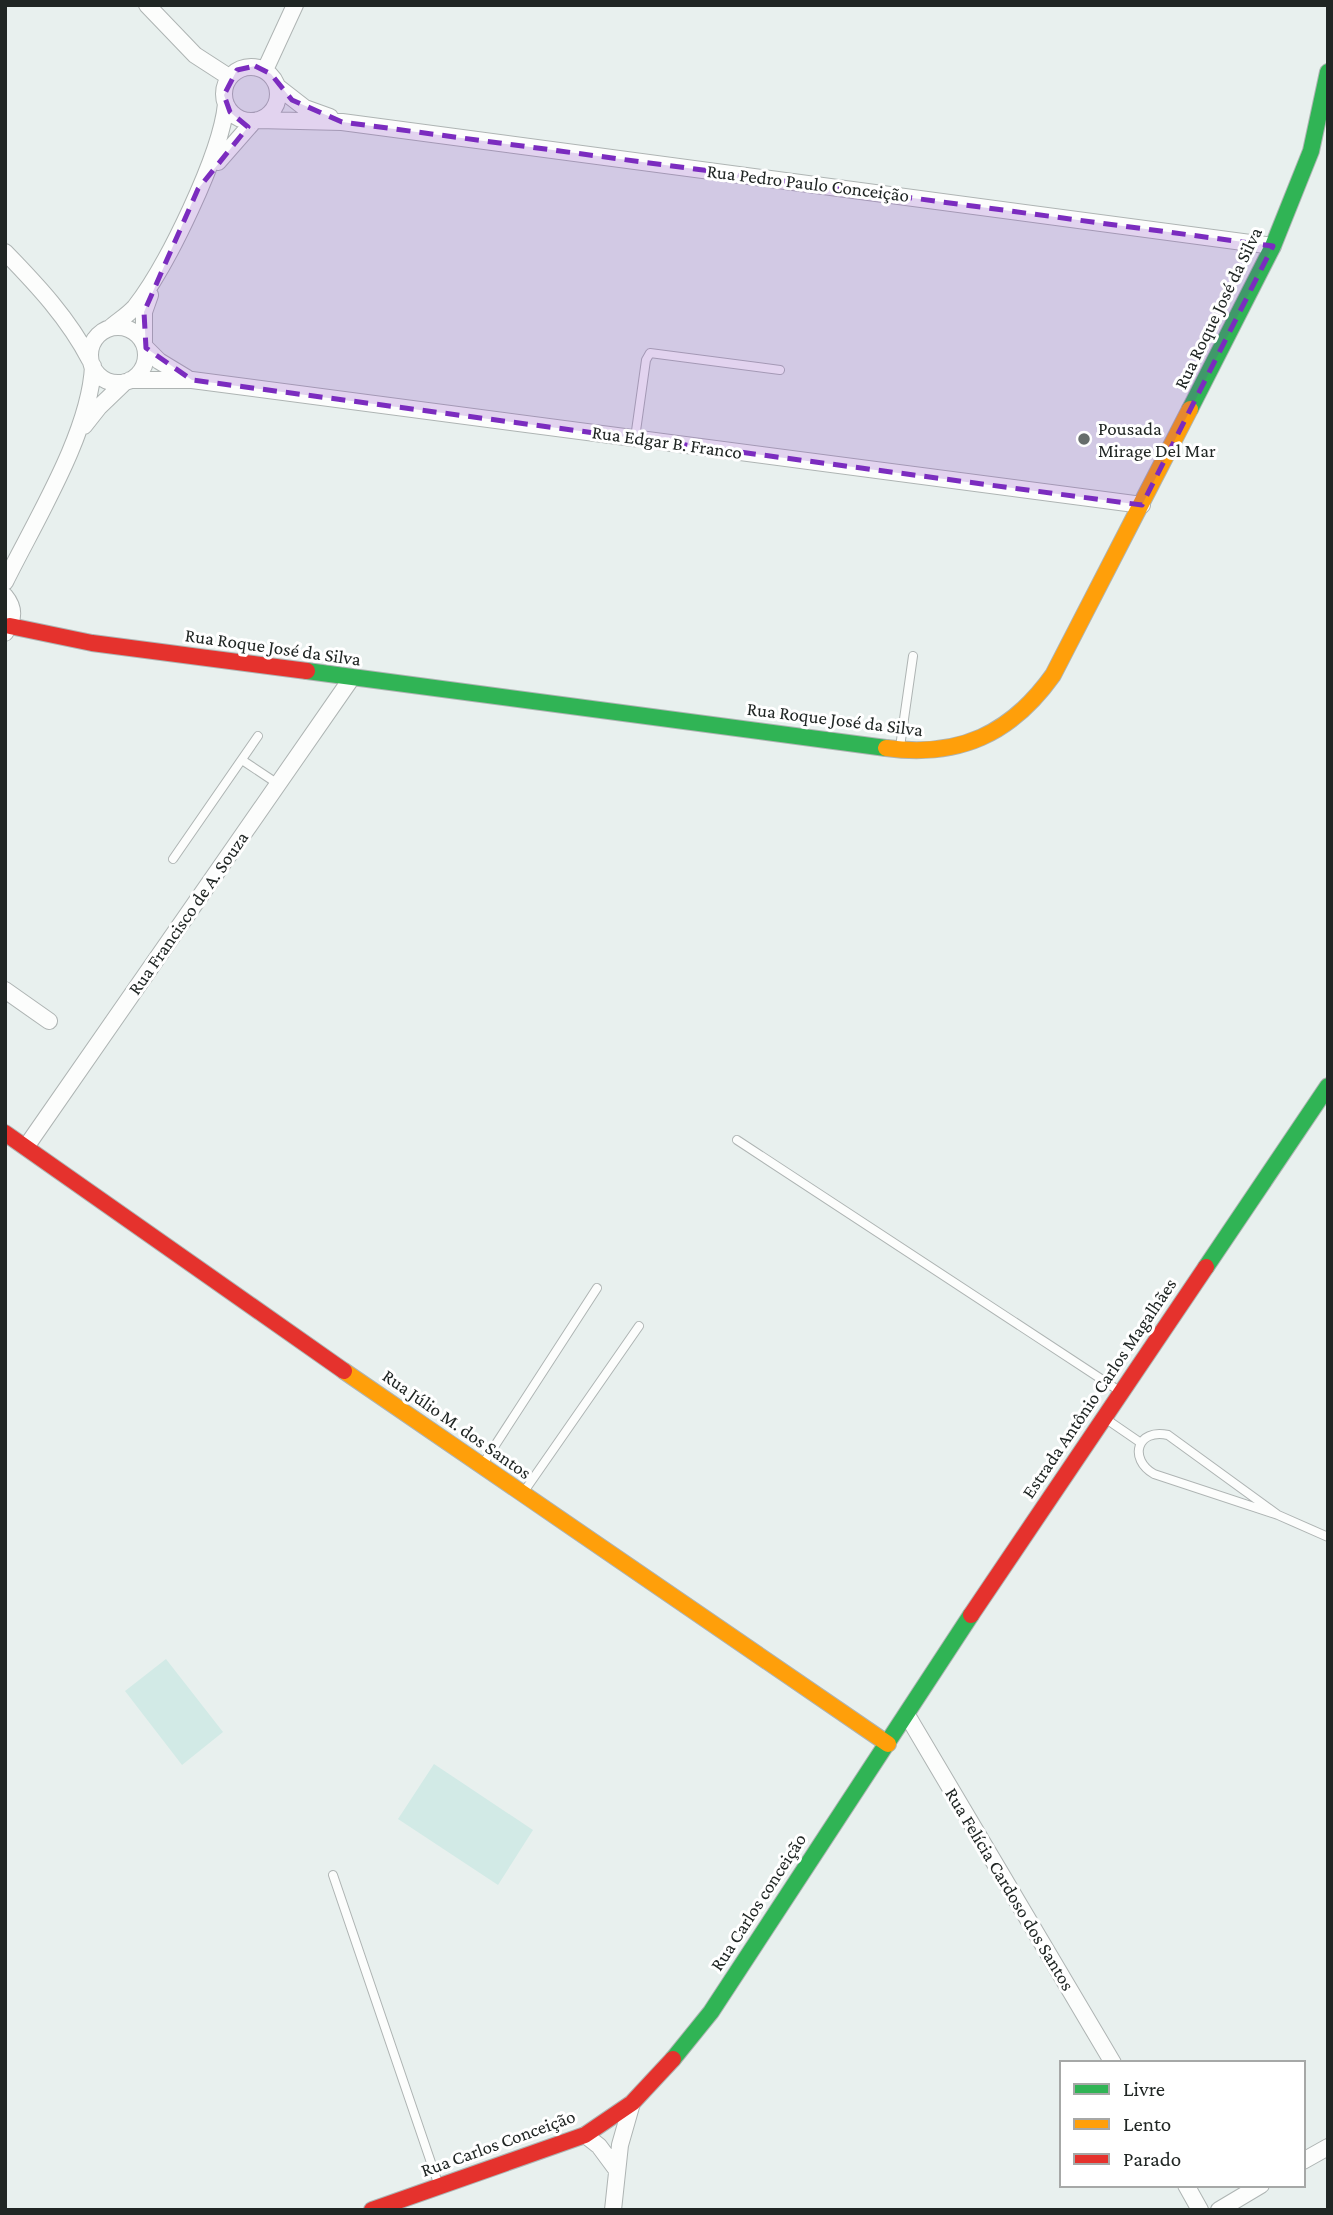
<svg xmlns="http://www.w3.org/2000/svg" width="1333" height="2215" font-family="'Crimson Pro',serif">
<style>
.green{fill:#d2eae6}
.lines{fill:none;stroke-linecap:round;stroke-linejoin:round}
.lane-casing{stroke:#aeb4b3;stroke-width:10}
.street-casing{stroke:#aeb4b3;stroke-width:18}
.fast-casing{stroke:#aeb4b3;stroke-width:18}
.slow-casing{stroke:#aeb4b3;stroke-width:18}
.jam-casing{stroke:#aeb4b3;stroke-width:18}
.lane{stroke:#fcfdfc;stroke-width:8}
.street{stroke:#fcfdfc;stroke-width:16}
.fast{stroke:#30b455;stroke-width:16}
.slow{stroke:#ff9f0a;stroke-width:16}
.jam{stroke:#e5322d;stroke-width:16}
.marked{fill:#7b2cbf;fill-opacity:0.2;stroke:#7b2cbf;stroke-width:5;stroke-dasharray:14 9;stroke-linejoin:round}
.poi-dot{fill:#666d6b;stroke:#fff;stroke-width:2.5}
.labels{text-anchor:middle;dominant-baseline:central;stroke-width:6;stroke-linejoin:round;paint-order:stroke}
.street-label{font-size:19px;fill:#202624;stroke:#fff}
.poi-label{font-size:19px;fill:#202624;stroke:#fff;text-anchor:start}
</style>
<rect width="100%" height="100%" fill="#e8f0ee"/>
<path class="green" d="M166,1659l57,73 -41,33 -57,-74z
M434,1764l99,66 -35,55 -100,-66z"/>
<g class="lines">
<g class="lane-casing">
<path id="lane" d="M635,438l11,-78 4,-7 130,17
M900,747l13,-91
M242,760l36,24
M173,859l85,-123
M737,1140l384,252
M1106,1419l35,24
M483,1464l114,-176
M523,1493l116,-167
M1278,1515l-110,-80c-31,-7 -40,24 -14,39l124,41 50,22
M333,1875l105,308"/>
</g>
<g class="street-casing">
<path id="street" d="M147,5l48,50 34,22
M224 94a27 27 0 1 1 54 0a27 27 0 1 1-54 0Z
M265,70l30,-65
M278,87l27,21 25,9
M258,120l84,2 931,124
M218,162l36,-41
M5,252c33,34 63,66 85,108
M90 355a28 28 0 1 1 56 0a28 28 0 1 1-56 0Z
M110,328c8,-7 18,-13 25,-21 32,-41 86,-152 91,-203
M144,342v-30l6,-17
M146,348l13,13 28,17
M130,380h62l950,125
M84,426l15,-19 26,-25
M5,582c30,-61 85,-149 88,-216
M5,596c10,12 9,24 0,37
M5,990l44,31
M26,1147l325,-468
M907,1715l206,348
M585,2135l14,11 17,23
M1303,2161l25,-14
M1186,2185l14,25
M613,2210l7,-65 12,-42
M1219,2210l42,-25"/>
</g>
<g class="fast-casing">
<path id="fast" d="M1190,409l83,-163 38,-95 17,-79
M307,671l579,77
M1206,1267l122,-181
M673,2059l38,-47 260,-397"/>
</g>
<g class="slow-casing">
<path id="slow" d="M886,748c73,10 125,-14 167,-73l137,-266
M344,1371l544,373"/>
</g>
<g class="jam-casing">
<path id="jam" d="M10,626l82,17 215,28
M5,1133l339,238
M971,1615l235,-348
M372,2210l213,-75 47,-32 41,-44"/>
</g>
<use href="#lane" class="lane"/>
<use href="#street" class="street"/>
<use href="#fast" class="fast"/>
<use href="#slow" class="slow"/>
<use href="#jam" class="jam"/>
</g>
<path class="marked" d="M255,66l16,8 21,26 50,22 931,124 -131,259 -950,-125 -46,-32 -2,-36 54,-123 50,-62 -18,-15 -6,-17 13,-25z"/>
<circle class="poi-dot" cx="1084" cy="439" r="7"/>
<g class="labels">
<g class="street-label">
<text transform="translate(808 183) rotate(7)">Rua Pedro Paulo Conceição</text>
<text transform="translate(1218 308) rotate(-64)">Rua Roque José da Silva</text>
<text transform="translate(667 442) rotate(8)">Rua Edgar B. Franco</text>
<text transform="translate(273 647) rotate(8)">Rua Roque José da Silva</text>
<text transform="translate(835 719) rotate(7)">Rua Roque José da Silva</text>
<text transform="translate(188 913) rotate(-55)">Rua Francisco de A. Souza</text>
<text transform="translate(1099 1388) rotate(-56)">Estrada Antônio Carlos Magalhães</text>
<text transform="translate(457 1424) rotate(35)">Rua Júlio M. dos Santos</text>
<text transform="translate(1010 1889) rotate(59)">Rua Felícia Cardoso dos Santos</text>
<text transform="translate(758 1902) rotate(-57)">Rua Carlos conceição</text>
<text transform="translate(498 2143) rotate(-20)">Rua Carlos Conceição</text>
</g>
<g class="poi-label">
<text x="1098" y="428">Pousada<tspan x="1098" dy="22">Mirage Del Mar</tspan></text>
</g>
</g>
<rect width="1333" height="2215" fill="none" stroke="#202624" stroke-width="14"/>
<rect x="1060" y="2061" width="245" height="126" fill="#ffffff" stroke="#a6a8a7" stroke-width="2"/>
<rect x="1074" y="2084" width="35" height="10" fill="#30b455" stroke="#a6a8a7" stroke-width="2"/>
<text x="1123" y="2096" font-size="21" fill="#202624">Livre</text>
<rect x="1074" y="2119" width="35" height="10" fill="#ff9f0a" stroke="#a6a8a7" stroke-width="2"/>
<text x="1123" y="2131" font-size="21" fill="#202624">Lento</text>
<rect x="1074" y="2154" width="35" height="10" fill="#e5322d" stroke="#a6a8a7" stroke-width="2"/>
<text x="1123" y="2166" font-size="21" fill="#202624">Parado</text>
</svg>
